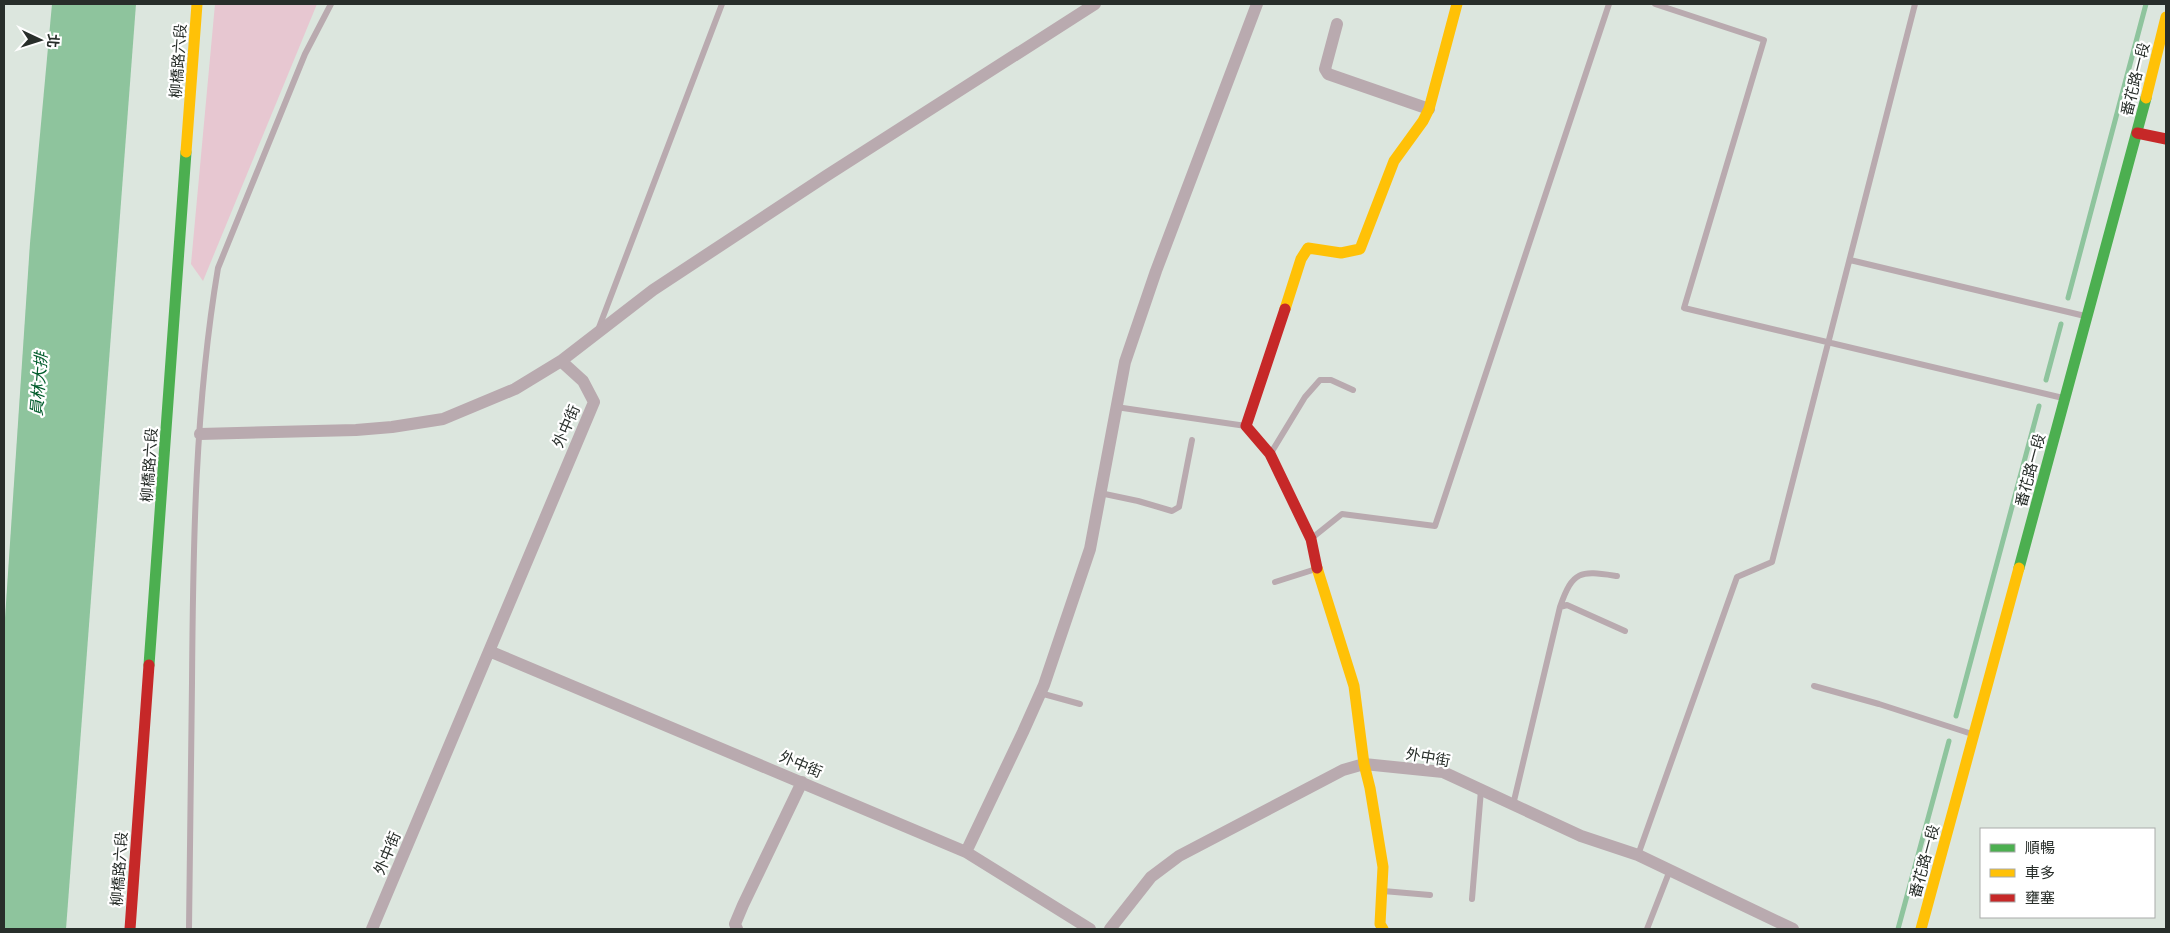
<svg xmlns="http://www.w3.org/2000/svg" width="2170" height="933" font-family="Poppins,'Noto Sans TC',sans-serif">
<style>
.green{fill:#e7c7d1}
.water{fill:#8ec49d}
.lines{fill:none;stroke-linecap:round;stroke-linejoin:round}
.stream{stroke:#8ec49d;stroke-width:5}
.lane{stroke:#b9aaaf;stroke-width:6}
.street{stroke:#b9aaaf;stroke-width:12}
.fast{stroke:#4caf50;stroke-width:11}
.slow{stroke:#ffc107;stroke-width:11}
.jam{stroke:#c62828;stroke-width:11}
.labels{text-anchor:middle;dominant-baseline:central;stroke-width:4.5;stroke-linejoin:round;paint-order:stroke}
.street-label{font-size:15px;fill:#282e2a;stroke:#fff}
.water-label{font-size:16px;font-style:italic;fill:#015c2b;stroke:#fff}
</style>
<rect width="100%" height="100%" fill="#dce6de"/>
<path class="green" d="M215,4h102l-114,277 -12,-17z"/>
<path class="water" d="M52,4h84l-70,925h-62v-296l26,-390z"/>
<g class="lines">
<path class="stream" d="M2068,298l78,-294
M2046,380l15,-56
M1956,716l83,-310
M1898,929l51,-188"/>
<path class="lane" d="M1655,4l109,36 -80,268 379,90
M1850,260l235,56
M598,330l124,-326
M1116,407l130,19
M1271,453l34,-56 15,-17h11l22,10
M1100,493l38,8 34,10 7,-4 13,-67
M1312,538l30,-24 93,12 174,-522
M1275,582l41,-13
M1560,607c13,-38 21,-36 57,-31
M1814,686l65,18 93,30
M1040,693l40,11
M1513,805l47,-198 7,-2 58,26
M1638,855l99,-278 35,-15 143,-558
M1383,891l47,4
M1472,899l9,-109
M189,929c1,-82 2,-164 3,-246 1,-138 3,-278 26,-415l87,-214 26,-50
M1647,929l23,-59"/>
<path class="street" d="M1337,24l-12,45 3,5 101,35
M200,434l156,-4 36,-3 51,-8 72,-30 46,-28 92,-71 173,-114 269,-172
M489,651l477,201 124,77
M966,852l57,-120 21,-47 46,-136 35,-187 31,-91 101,-267
M372,929l222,-527 -11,-21 -22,-20
M737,929l-2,-5 8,-19 59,-123
M1110,929l41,-52 28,-21 164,-86 21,-6 79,8 138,64 57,19 155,74"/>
<path class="fast" d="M2019,568l127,-470
M149,665l37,-513"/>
<path class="slow" d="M2146,98l20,-81
M186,152l11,-148
M1285,309l16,-50 7,-11 33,5 19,-4 34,-88 29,-40 6,-12 28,-105
M1317,568l37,118 10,78 6,24 13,79 -3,57 3,5
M1921,929l98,-361"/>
<path class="jam" d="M2137,133l29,6
M1285,309l-39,117 24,28 41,85 6,29
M130,929l19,-264"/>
</g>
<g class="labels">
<g class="street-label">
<text transform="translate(178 61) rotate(-86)">柳橋路六段</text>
<text transform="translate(2135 79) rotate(-76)">番花路一段</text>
<text transform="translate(566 426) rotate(-66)">外中街</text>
<text transform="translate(149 465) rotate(-86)">柳橋路六段</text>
<text transform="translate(2030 470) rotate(-75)">番花路一段</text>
<text transform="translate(1428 757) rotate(10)">外中街</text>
<text transform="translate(801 764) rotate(23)">外中街</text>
<text transform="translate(387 853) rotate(-67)">外中街</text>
<text transform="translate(1924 861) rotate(-75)">番花路一段</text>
<text transform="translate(119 869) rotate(-86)">柳橋路六段</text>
</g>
<g class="water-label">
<text transform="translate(39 384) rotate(-85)">員林大排</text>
</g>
</g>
<rect width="2170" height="933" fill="none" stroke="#282e2a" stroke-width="10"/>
<rect x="1980" y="828" width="175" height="90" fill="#ffffff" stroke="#a9abaa"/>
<rect x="1990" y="844" width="25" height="8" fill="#4caf50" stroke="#a9abaa"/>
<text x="2025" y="853" font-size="15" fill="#282e2a">順暢</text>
<rect x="1990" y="869" width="25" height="8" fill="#ffc107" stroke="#a9abaa"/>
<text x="2025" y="878" font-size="15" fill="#282e2a">車多</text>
<rect x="1990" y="894" width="25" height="8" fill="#c62828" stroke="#a9abaa"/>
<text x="2025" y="903" font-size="15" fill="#282e2a">壅塞</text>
<g transform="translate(40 40) rotate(94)" stroke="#ffffff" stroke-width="4" paint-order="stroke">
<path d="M0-4L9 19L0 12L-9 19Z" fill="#282e2a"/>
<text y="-8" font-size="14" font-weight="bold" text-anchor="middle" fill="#282e2a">北</text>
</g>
</svg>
